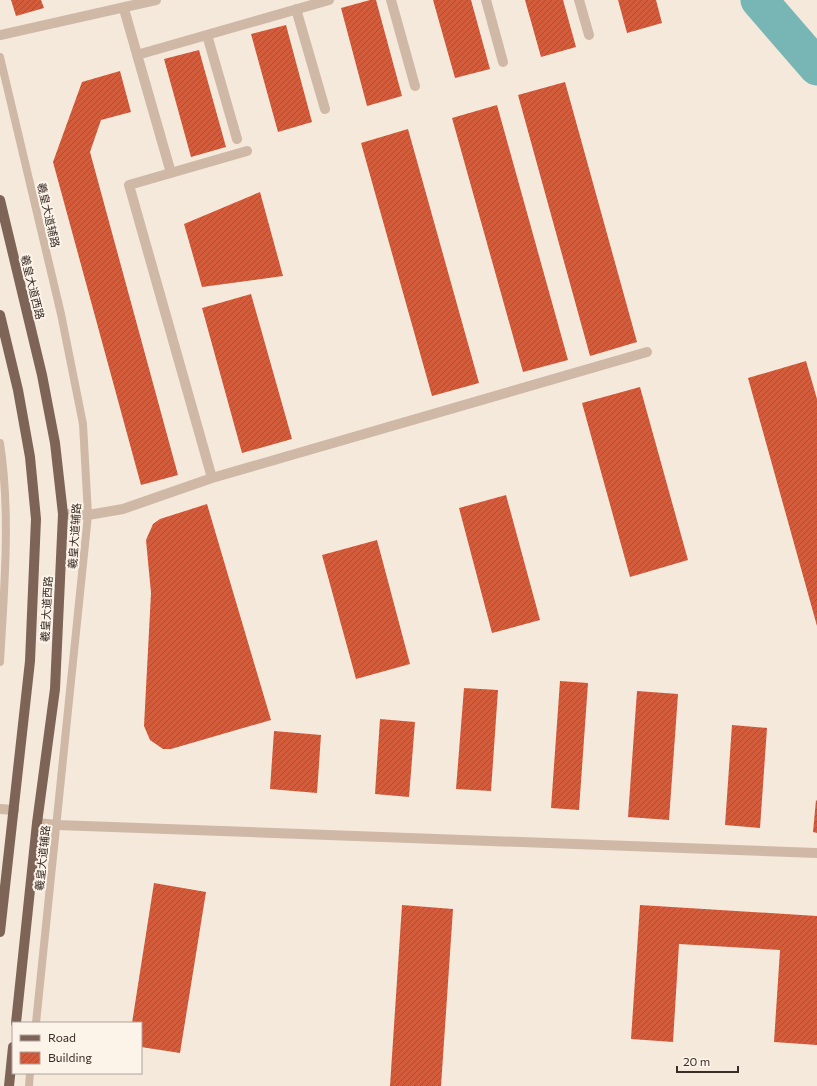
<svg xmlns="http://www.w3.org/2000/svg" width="817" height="1086" font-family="Commissioner,'Noto Sans SC',sans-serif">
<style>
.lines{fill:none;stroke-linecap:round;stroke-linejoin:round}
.river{stroke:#78b5b5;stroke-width:37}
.building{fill:url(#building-hatch)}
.lane{stroke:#cfb8a6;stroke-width:8}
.street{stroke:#cfb8a6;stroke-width:10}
.primary{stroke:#7e6357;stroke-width:10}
.labels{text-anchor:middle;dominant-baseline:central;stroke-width:4;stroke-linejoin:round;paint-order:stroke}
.street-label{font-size:11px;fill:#3a2d28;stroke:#fcf3e9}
</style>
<defs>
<pattern id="building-hatch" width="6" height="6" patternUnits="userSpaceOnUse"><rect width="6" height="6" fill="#d35c3c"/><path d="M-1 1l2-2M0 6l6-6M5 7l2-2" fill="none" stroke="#ac4c32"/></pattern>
</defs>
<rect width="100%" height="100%" fill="#f5e9dc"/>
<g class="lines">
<path class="river" d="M759,0l58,67"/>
</g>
<path class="building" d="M11,0h30l3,8 -28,8z
M370,0h6l26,96 -35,10 -26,-98z
M433,0h38l19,69 -35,9z
M525,0h38l13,47 -35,10z
M618,0h38l6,23 -35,10z
M286,25l26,97 -34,10 -27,-98z
M199,50l27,97 -35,10 -27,-98z
M120,71l11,41 -30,8 -11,32 88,323 -37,10 -88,-323 29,-80z
M565,82l72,260 -47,14 -72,-261z
M497,105l71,255 -45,12 -71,-254z
M408,129l71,254 -47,13 -71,-253z
M260,192l23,84 -81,11 -18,-63z
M251,294l41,145 -50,14 -40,-145z
M806,361l11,38v227l-69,-248z
M640,387l48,173 -58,17 -48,-174z
M506,495l34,125 -48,13 -33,-125z
M207,504l64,216 -100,29h-8l-13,-9 -6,-14 7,-133 -5,-53 7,-16 7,-5z
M377,540l33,124 -54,15 -34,-124z
M560,681l28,2 -9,127 -28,-2z
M464,688l34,2 -7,101 -35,-2z
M637,691l41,3 -9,126 -41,-3z
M380,719l35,3 -6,75 -34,-3z
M732,725l35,3 -7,100 -35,-3z
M274,731l47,4 -4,58 -47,-4z
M816,800l1,1v32l-4,-1z
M154,883l52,9 -26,161 -39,-6v-24h-9z
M402,905l51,4 -12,177h-51z
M640,905l177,11v129l-43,-3 6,-92 -101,-6 -6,98 -42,-3z"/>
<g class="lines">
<path class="lane" d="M0,57l61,257 22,110 5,91 -52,508
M0,443c11,72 4,147 0,219
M29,1086l1,-13"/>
<path class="street" d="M391,0l24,86
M486,0l17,62
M579,0l10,35
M124,9l47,164
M296,9l29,100
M0,35l156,-35
M207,35l30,104
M137,55l192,-55
M212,478l-83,-293 118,-34
M63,514l25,1 35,-6 89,-31 435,-126
M0,809l14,1
M37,823l20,2 760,28"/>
<path class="primary" d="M0,200l42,175 13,68 8,71 -8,175 -18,134 -21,200
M0,315l18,75 12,67 6,62 -6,142 -30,271
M9,1086l4,-39"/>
</g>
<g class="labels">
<g class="street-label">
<text transform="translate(49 215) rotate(77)">羲皇大道辅路</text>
<text transform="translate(33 287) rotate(76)">羲皇大道西路</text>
<text transform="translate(74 536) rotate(-86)">羲皇大道辅路</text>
<text transform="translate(46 609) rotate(-87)">羲皇大道西路</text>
<text transform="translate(42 858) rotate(-84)">羲皇大道辅路</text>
</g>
</g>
<rect x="12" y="1022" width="130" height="52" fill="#fcf3e9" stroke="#aea49c"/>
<rect x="20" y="1035" width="20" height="6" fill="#7e6357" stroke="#aea49c"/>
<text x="48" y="1042" font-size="12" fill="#3a2d28">Road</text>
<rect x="20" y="1052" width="20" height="12" fill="url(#building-hatch)" stroke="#aea49c"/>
<text x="48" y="1062" font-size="12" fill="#3a2d28">Building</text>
<path d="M677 1066v6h61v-6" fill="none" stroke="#3a2d28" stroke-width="2"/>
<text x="683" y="1066" font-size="12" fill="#3a2d28" stroke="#fcf3e9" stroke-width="3" paint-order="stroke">20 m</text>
</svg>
